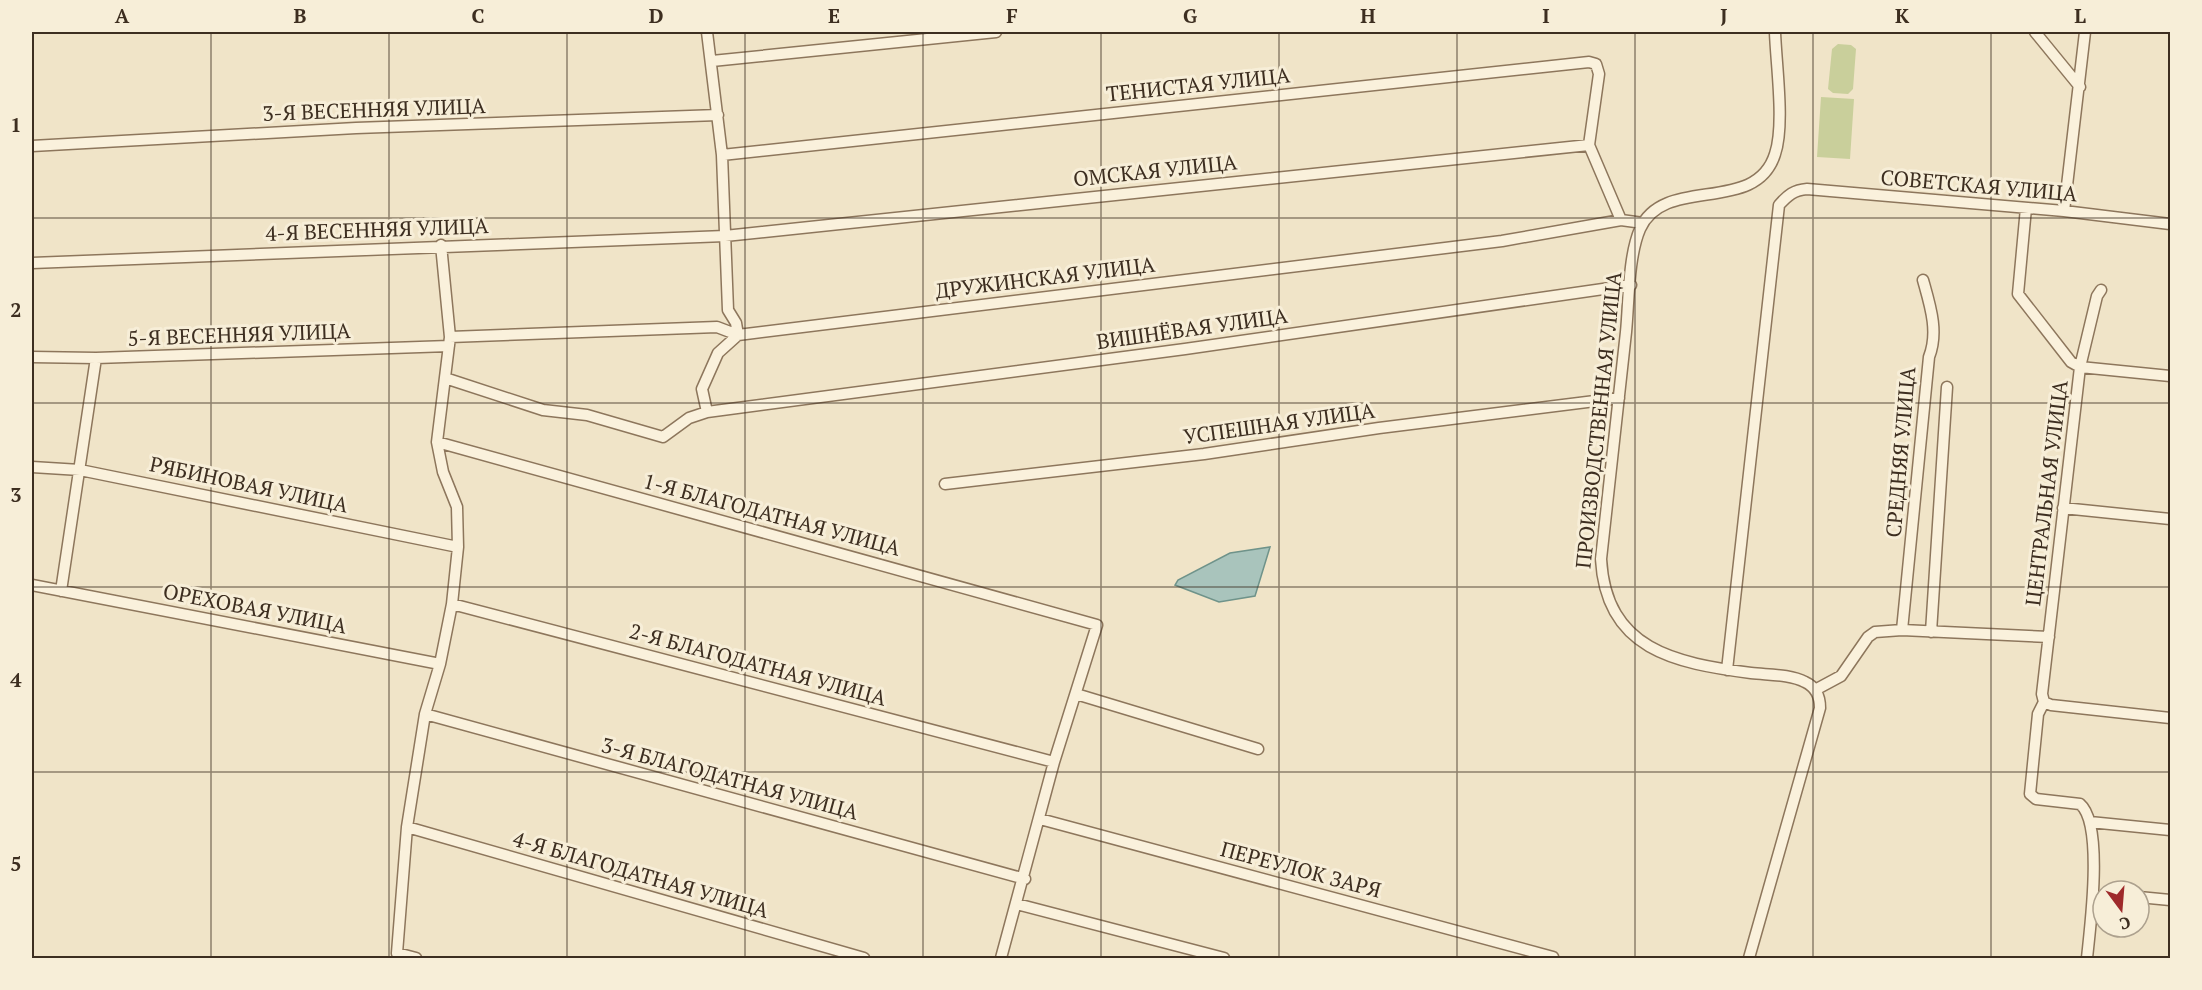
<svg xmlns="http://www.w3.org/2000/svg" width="2202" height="990" font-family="'PT Serif',serif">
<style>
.green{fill:#c9cf9b}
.water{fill:#a9c4bc;stroke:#6f938a;stroke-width:1.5}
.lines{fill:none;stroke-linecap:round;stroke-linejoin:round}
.minor-casing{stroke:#8d765c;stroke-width:13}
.minor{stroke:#faf1dc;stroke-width:10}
.grid{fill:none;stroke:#3d2e20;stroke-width:1.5;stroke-opacity:0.55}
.labels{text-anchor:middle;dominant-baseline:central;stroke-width:6;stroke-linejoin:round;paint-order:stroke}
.street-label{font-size:21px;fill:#3d2e20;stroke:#f7eed8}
.neatline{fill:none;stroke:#3d2e20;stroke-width:2}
.grid-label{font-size:20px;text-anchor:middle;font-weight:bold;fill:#3d2e20}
</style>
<rect width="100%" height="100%" fill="#f0e4c8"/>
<path class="green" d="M1838,44l13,1 5,4 -3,40 -5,5 -15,-1 -5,-4 4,-40z
M1821,97l33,2 -4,60 -33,-2z"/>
<path class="water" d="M1270,547l-15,49 -36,6 -44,-17 3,-5 52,-27z"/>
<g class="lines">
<g class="minor-casing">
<path id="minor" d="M2035,32l45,55
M712,61l284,-29
M32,146l324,-18 362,-13
M722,155l867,-93 7,2 3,10 -10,71 32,75
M2026,208l-8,86 53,68 9,5 90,9
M2064,211l21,-179
M32,263l693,-27 864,-91
M450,337l267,-10 21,8 764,-94 119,-21 22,3
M32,357l64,1 353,-12
M445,378l98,32 44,5 76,22 26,-19 18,-6 -5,-23 16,-36 20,-18 -2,-12 -8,-13 -6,-155 -15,-123
M707,412l478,-63 446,-64
M437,442l660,183 -43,137 -53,196
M32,467l48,3 378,77
M945,484l259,-30 175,-26 240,-30
M2063,508l107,11
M32,585l408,79
M61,591l35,-233
M452,604l602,158
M1902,630l27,-273c10,-25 1,-52 -6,-77
M1931,632l16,-245
M1727,670l52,-465c9,-10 15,-15 28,-16l257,22 106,13
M1815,690l26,-14 27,-39 7,-5 27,-2 147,7
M1076,694l182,55
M2044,702l-2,-8 38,-327 17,-71 4,-6
M2044,702l-6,12 -8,80 6,5 44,5c24,20 10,124 7,154
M2044,702l7,3 119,13
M425,714l600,165
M1040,819l513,138
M2090,822l80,8
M407,827l457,131
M2139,897l31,3
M1017,904l207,54
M416,958l-19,-5 10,-126 18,-113 15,-50 12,-60 6,-57 -1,-40 -14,-35 -6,-30 13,-105 -9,-92
M1749,958l71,-250c0,-11 -4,-21 -15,-26 -15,-8 -37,-7 -54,-9 -76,-10 -145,-23 -150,-114 8,-76 17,-151 25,-227 3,-30 2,-75 14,-103 24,-55 116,-13 135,-75 10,-29 1,-90 0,-122"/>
</g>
<use href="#minor" class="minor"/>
</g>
<path class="grid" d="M211,32v926M389,32v926M567,32v926M745,32v926M923,32v926M1101,32v926M1279,32v926M1457,32v926M1635,32v926M1813,32v926M1991,32v926M32,218h2138M32,403h2138M32,587h2138M32,772h2138"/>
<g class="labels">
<g class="street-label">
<text transform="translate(1198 84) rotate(-6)">ТЕНИСТАЯ УЛИЦА</text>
<text transform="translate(374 109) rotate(-2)">3-Я ВЕСЕННЯЯ УЛИЦА</text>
<text transform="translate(1155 170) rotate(-6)">ОМСКАЯ УЛИЦА</text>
<text transform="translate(1979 185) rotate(5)">СОВЕТСКАЯ УЛИЦА</text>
<text transform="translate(377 229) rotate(-2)">4-Я ВЕСЕННЯЯ УЛИЦА</text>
<text transform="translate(1045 277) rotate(-7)">ДРУЖИНСКАЯ УЛИЦА</text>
<text transform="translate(1192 328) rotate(-8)">ВИШНЁВАЯ УЛИЦА</text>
<text transform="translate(239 334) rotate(-2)">5-Я ВЕСЕННЯЯ УЛИЦА</text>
<text transform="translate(1598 420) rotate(-84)">ПРОИЗВОДСТВЕННАЯ УЛИЦА</text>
<text transform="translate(1279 423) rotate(-8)">УСПЕШНАЯ УЛИЦА</text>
<text transform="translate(1900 452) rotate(-85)">СРЕДНЯЯ УЛИЦА</text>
<text transform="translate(249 484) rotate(12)">РЯБИНОВАЯ УЛИЦА</text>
<text transform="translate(2046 493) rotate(-83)">ЦЕНТРАЛЬНАЯ УЛИЦА</text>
<text transform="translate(772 514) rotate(15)">1-Я БЛАГОДАТНАЯ УЛИЦА</text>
<text transform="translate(255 608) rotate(11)">ОРЕХОВАЯ УЛИЦА</text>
<text transform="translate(758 664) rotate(15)">2-Я БЛАГОДАТНАЯ УЛИЦА</text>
<text transform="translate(730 778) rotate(15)">3-Я БЛАГОДАТНАЯ УЛИЦА</text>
<text transform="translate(1301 869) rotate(15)">ПЕРЕУЛОК ЗАРЯ</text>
<text transform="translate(641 874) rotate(16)">4-Я БЛАГОДАТНАЯ УЛИЦА</text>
</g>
</g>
<rect width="2202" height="990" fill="none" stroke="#f7eed8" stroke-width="66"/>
<g transform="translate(2121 909) rotate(164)"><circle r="28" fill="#f7eed8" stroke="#ada18e" stroke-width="1.5"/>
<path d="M0-4.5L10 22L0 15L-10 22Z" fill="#9e2a2b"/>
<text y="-9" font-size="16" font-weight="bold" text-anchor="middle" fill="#3d2e20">С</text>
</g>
<rect x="33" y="33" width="2136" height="924" class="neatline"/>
<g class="grid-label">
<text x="122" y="23">A</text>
<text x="300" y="23">B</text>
<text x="478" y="23">C</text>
<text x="656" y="23">D</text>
<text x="834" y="23">E</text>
<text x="1012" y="23">F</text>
<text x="1190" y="23">G</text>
<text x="1368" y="23">H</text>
<text x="1546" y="23">I</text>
<text x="1724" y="23">J</text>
<text x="1902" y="23">K</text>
<text x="2080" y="23">L</text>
<text x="16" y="132">1</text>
<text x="16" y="317">2</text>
<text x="16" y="502">3</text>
<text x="16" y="687">4</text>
<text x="16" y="871">5</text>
</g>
</svg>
